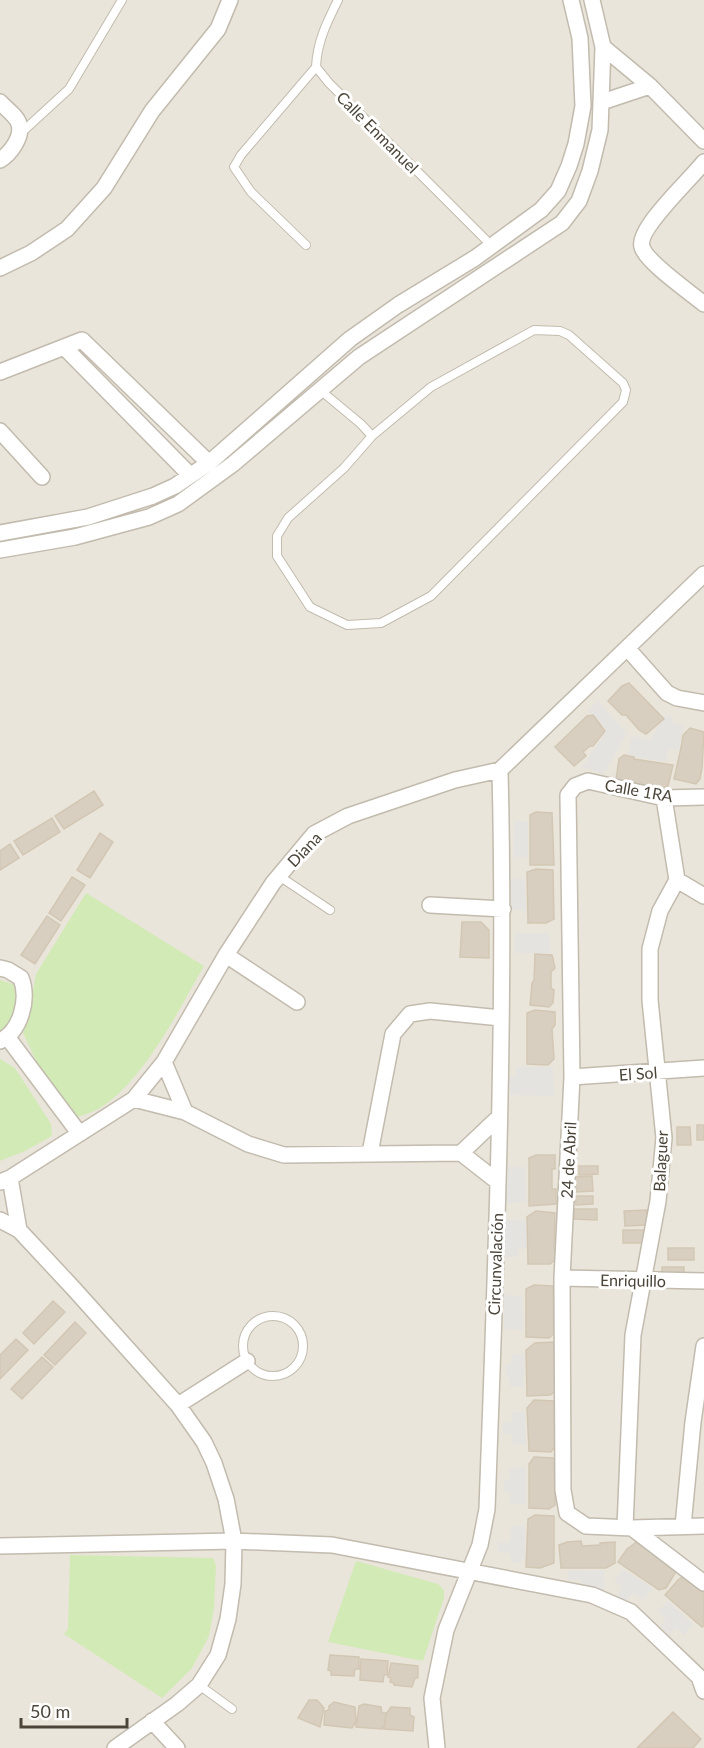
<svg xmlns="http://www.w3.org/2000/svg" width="704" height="1748" font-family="Lato,sans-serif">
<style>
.residential{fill:#eae5da}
.green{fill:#d2eab5}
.parking{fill:#e5e3e0}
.building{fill:#d8cfc1;stroke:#d3c7b4;stroke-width:1.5}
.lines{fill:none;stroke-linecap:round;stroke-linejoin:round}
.lane-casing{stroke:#c2bbae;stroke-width:10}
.street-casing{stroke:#c2bbae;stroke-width:18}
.lane{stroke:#fff;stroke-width:8}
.street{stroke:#fff;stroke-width:15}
.labels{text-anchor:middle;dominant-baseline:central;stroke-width:6;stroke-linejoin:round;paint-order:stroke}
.street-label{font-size:16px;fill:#4b4439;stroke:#fff}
</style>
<rect width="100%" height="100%" fill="#f6f3ec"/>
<path class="residential" d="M0,0h704v1748h-704z"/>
<path class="green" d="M86,893l118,73c-26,44 -73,144 -129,151l-34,-46 -18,-38 7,-25 6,-34z
M0,980l13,4c6,15 0,39 -13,48z
M0,1059l15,9 36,56 1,12 -27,15 -25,10z
M70,1555l143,3 3,7 -2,43 -5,28 -17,32 -30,30 -98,-64 4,-5z
M356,1561l82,23 6,6v8l-21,63 -95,-19z"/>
<path class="parking" d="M598,701l29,32 -23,41 -22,-7 25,-37 -19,-20z
M664,715l9,2v6l10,3 -4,24 -10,-1 -3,13 -38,-6 4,-20 19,5z
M514,821h14v36h-15z
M511,879h14l1,32 -15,-1z
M515,933h34l2,20h-36z
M516,1067h37l1,29 -44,-1 -1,-18h7z
M505,1166l20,1 1,35 -22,1z
M504,1220h22l1,28 -8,1 -1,8h-14z
M504,1295l18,1 1,34 -19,-1z
M512,1354h13l-2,33h-13v-9l-4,-1v-12l5,-1z
M512,1412h13l1,33 -14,-1v-10h-9v-11l9,-1z
M526,1467v37h-16v-12h-6v-12l6,-1v-11z
M511,1526h14v32l-6,5h-8l-1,-10 -13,-1 1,-9 12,-1z
M623,1569l30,19 -9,12 -12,-7 -8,11 -9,-4 7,-12 -8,-7z
M604,1570l1,21 -23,1 -1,-12h-13v-9z
M668,1601l25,23 -8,11 -10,-7 -5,7 -10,-9 6,-7 -8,-8z"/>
<path class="building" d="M629,683l35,36 -18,15 -7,-4 -13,-15h-4l-14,-14 14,-15z
M593,715l12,16 -12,15h-3l-7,6 3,4 -12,10 -19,-19 32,-31z
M690,728l14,4 -2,36 -2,11 -4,5 -22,-5 7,-31 2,-13z
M624,755l10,2v2l39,6 -5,21 -8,3 -44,-10 3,-20z
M94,791l9,14 -39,24 -9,-13z
M536,812l16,1 2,52h-24v-50z
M52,818l8,14 -37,23 -9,-14z
M100,833l13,9 -23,36 -13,-8z
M10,844l9,14 -19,12v-19z
M536,869l17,1 1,49 -8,4h-18l-1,-51z
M72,877l13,8 -24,36 -12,-8z
M47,916l13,9 -25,39 -14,-9z
M462,922h19l8,8v28l-29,-1z
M535,954l17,1 3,13 -4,4v16l3,2 -1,13 -4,4 -19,-2 2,-22 2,-3z
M535,1010l20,2v13l-3,4 2,30 -6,6 -21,-1v-51z
M697,1125h7v15h-7z
M677,1127h13l1,18h-14z
M536,1155h19v14h-3v20h4v15l-27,2v-48z
M579,1166h19v8l-19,1z
M592,1176l1,15 -17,1 -1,-15z
M575,1196h18v8l-17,1z
M574,1209h23v11l-23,-1z
M647,1210v15l-22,1 -1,-15z
M536,1211l19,2 -1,34 2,12 -6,5h-22l-1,-47z
M623,1230h22v13h-22z
M668,1248h26v12h-26z
M662,1267h22v12l-22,-1z
M534,1285l19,1 1,48 -5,4 -23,-1v-48z
M53,1301l12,11 -31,32 -11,-11z
M75,1322l11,11 -31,32 -11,-10z
M16,1339l12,11 -28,29v-24z
M554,1342l1,50 -5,3 -23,1 -1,-46 9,-7z
M42,1357l11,10 -31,32 -11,-10z
M534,1400l20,1 1,46 -4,5 -22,-1 -2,-43z
M534,1457l20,1 1,47 -6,4 -20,-1v-44z
M535,1515l19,1v47l-14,5 -14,-1 2,-48z
M581,1541l1,5 18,-1v-2l15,-1v21l-9,5h-45l-2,-23 8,-3z
M638,1541l39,29 -11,18 -7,2 -41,-28 9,-13z
M684,1576l20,17v33l-2,1 -37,-32 13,-15z
M330,1655l29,2v12h-4l-1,7 -23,-1v-4l-3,-1z
M361,1659l27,2 -1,14h-3l-1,7 -23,-2z
M391,1663l27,3v12h-3l-3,9 -18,-2v-2l-4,-1 1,-4 -3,-1z
M309,1700h8l7,8 -4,19 -22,-9z
M334,1702l21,5 1,15 -4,6 -28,-3 1,-14 4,-1v-4z
M364,1704l17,3 1,6h4l-1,11 -3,5 -26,-2 3,-21z
M391,1707l19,1v7l4,2 -1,14 -29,-2 2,-15z
M673,1712l28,27 -8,9h-56z"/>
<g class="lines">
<g class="lane-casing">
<path id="lane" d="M338,0c-11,22 -21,42 -22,67l13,16 163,163
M21,133l48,-44 53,-89
M306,245l-55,-53 -17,-25 7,-12 75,-88
M320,390l41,34 11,12 -28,32 -56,50 -11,18v20l33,51 37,18 34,-2 50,-27 192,-194 3,-12 -3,-7 -54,-48 -9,-4 -26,-1 -103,57 -59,49
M279,876l51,34
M243 1346a30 30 0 1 1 60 0a30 30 0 1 1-60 0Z
M199,1685l33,24"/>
</g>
<g class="street-casing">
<path id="street" d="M603,47l47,39 54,55
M0,102c5,6 17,14 19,22 4,13 -9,30 -19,36
M602,102l48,-16
M704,162c-12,16 -68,67 -62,85 4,15 49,46 62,57
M0,268l31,-15 36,-24 37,-41 48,-77 66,-82 12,-29
M65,348l125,127
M0,372l82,-32 127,123
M0,431l42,46
M0,533l88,-16 65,-21 22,-10 34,-23 141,-124 48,-34 77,-47 66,-48 17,-19 11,-25 7,-22 7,-38 -3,-68 -9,-38
M0,550l75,-13 74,-20 29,-13 55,-40 126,-107 203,-134 17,-22 11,-30 10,-41 3,-83 -11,-47
M627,648l40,45 10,5 27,5
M704,797l-40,1 -76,-17 -13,5 -7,9 4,282 -10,201 1,212 4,23 19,13 46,2 72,-2
M677,880l27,16
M430,905l73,4
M226,955l71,47
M0,968l8,2 13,8c8,21 0,53 -21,63
M8,1038l71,95
M164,1062l21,50
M572,1077l132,-9
M134,1099l51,13 63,32 36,11 177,-2 37,29
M370,1153l23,-119 17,-20 20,-3 71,7
M461,1153l38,-36
M10,1178l9,52
M0,1182l10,-4 124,-79 30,-37 62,-107 47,-72 41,-49 34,-18 107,-36 45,-10 204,-196
M0,1220l19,10 55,59 104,116 26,37 10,21 12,36 8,42 -1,43 -5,35 -10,36 -19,30 -22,19 -62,44
M562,1278l142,3
M178,1405l69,-44
M683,1526l10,-104 11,-76
M625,1527l8,-192 25,-134 6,-63 -14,-138v-51l10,-38 17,-31 -13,-82
M632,1528l72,55
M0,1546l234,-5 98,4 260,50 39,17 68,65 5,14
M152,1721l25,27
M437,1748l-5,-50 14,-68 34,-85 7,-36c9,-246 19,-492 13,-739"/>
</g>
<use href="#lane" class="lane"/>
<use href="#street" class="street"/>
</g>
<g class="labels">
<g class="street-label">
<text transform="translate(378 132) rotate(45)">Calle Enmanuel</text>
<text transform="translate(639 790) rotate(10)">Calle 1RA</text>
<text transform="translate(304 849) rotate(-46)">Diana</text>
<text transform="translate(638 1073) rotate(-4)">El Sol</text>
<text transform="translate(568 1160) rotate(-87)">24 de Abril</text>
<text transform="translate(660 1161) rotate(-87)">Balaguer</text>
<text transform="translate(495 1264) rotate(-88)">Circunvalación</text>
<text transform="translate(633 1280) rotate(1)">Enriquillo</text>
</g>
</g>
<path d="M21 1718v9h106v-9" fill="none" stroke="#4b4439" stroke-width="3"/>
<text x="30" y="1718" font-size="18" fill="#4b4439" stroke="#ffffff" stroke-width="4.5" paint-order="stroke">50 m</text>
</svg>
